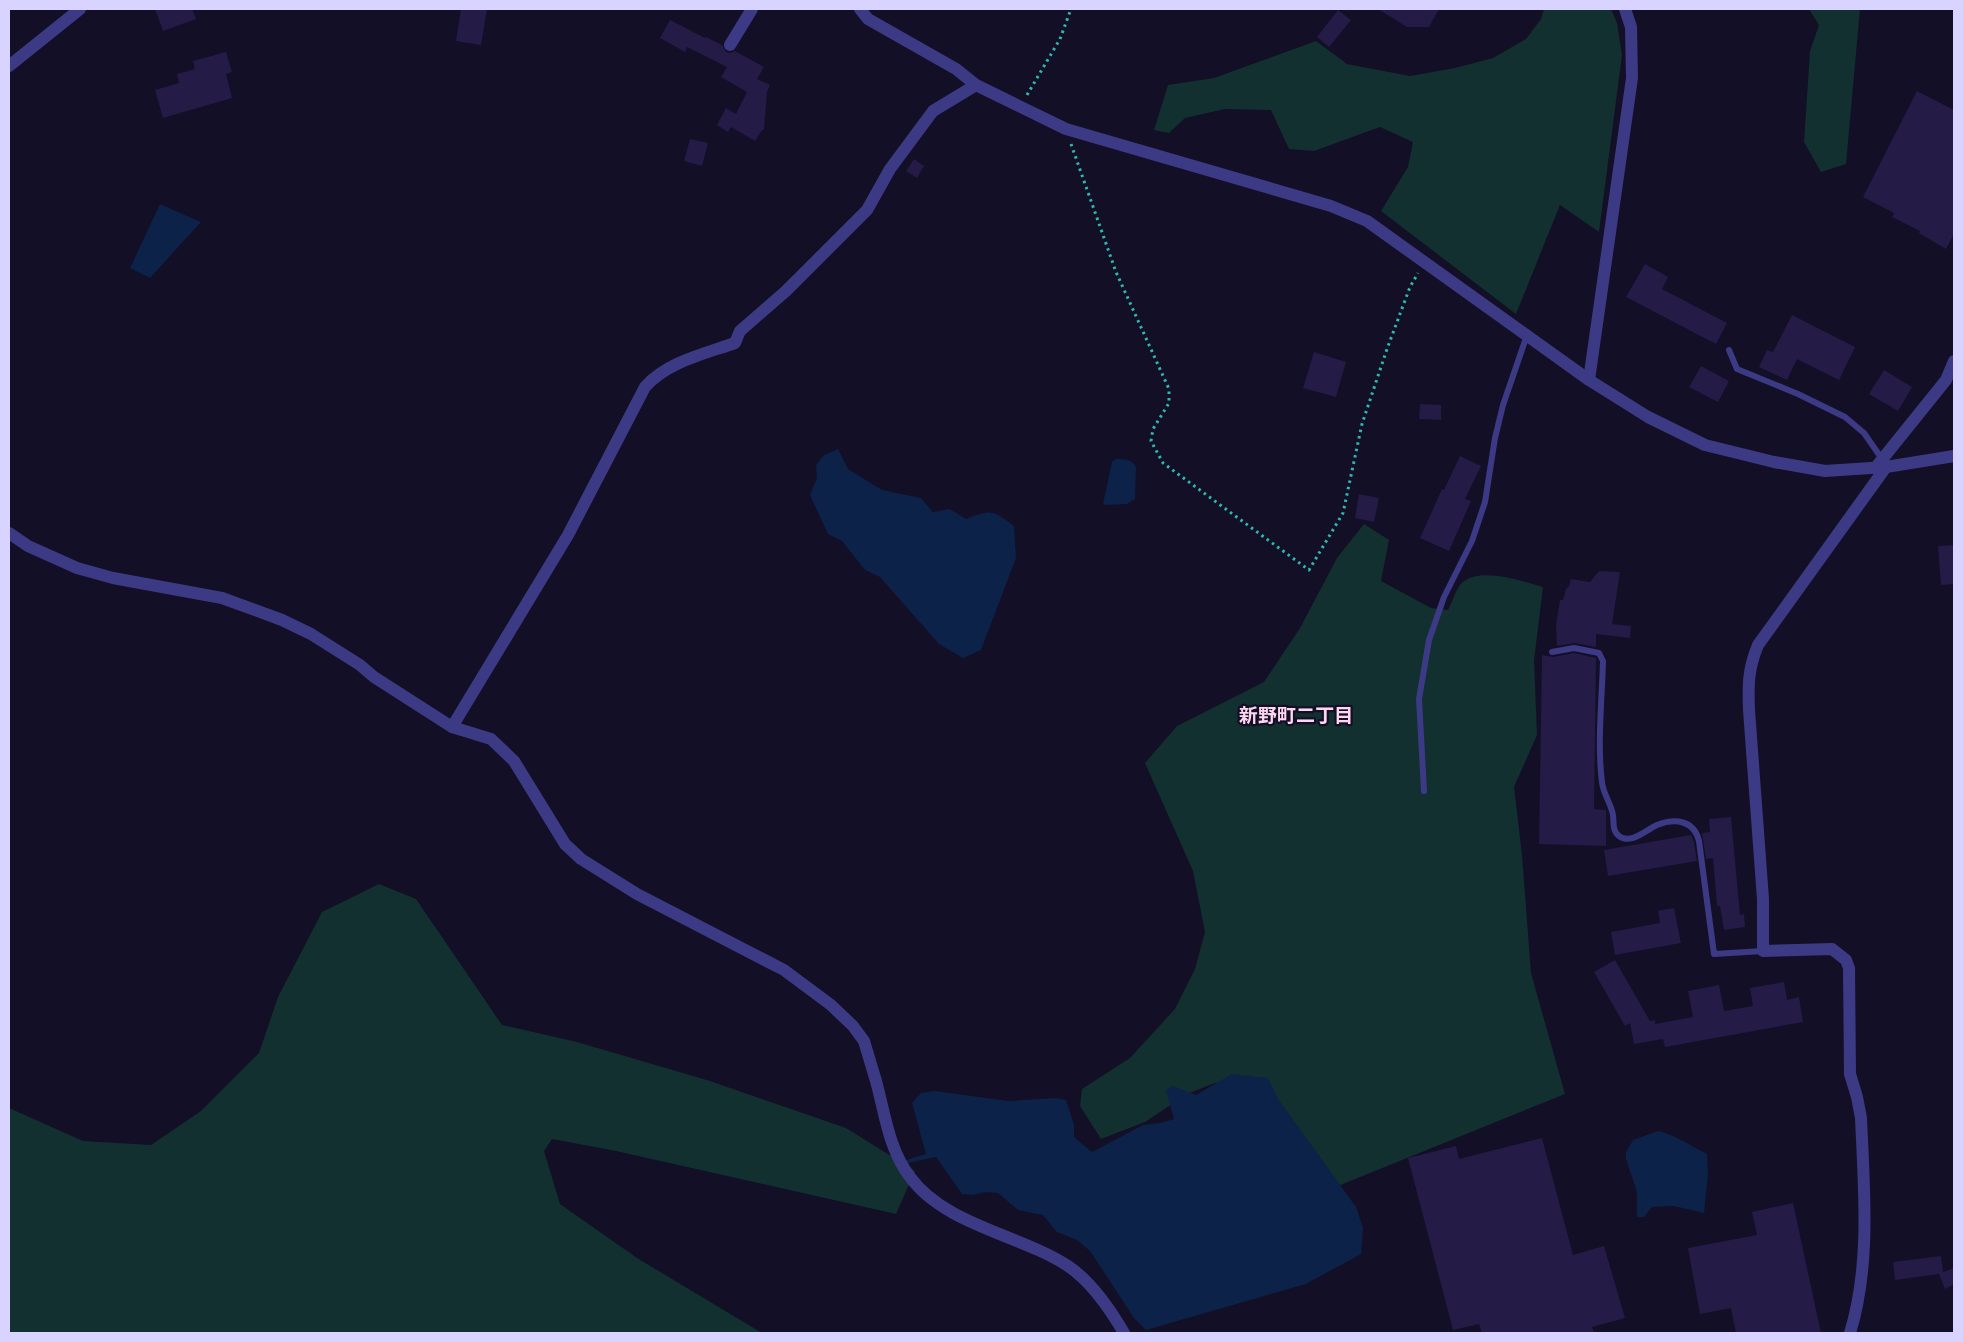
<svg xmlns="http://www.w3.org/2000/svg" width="1963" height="1342" font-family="Helvetica,'Noto Sans JP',sans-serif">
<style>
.green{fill:#12302f}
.water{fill:#0c2248}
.building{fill:#241b47}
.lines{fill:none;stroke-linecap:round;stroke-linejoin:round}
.path{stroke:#2fb8b0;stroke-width:3;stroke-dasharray:2.5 4;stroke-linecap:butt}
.service{stroke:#3d3a85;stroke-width:6}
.minor{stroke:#3d3a85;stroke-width:12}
.tertiary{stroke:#3d3a85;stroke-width:12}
.labels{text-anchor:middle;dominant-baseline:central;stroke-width:4.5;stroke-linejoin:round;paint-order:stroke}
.neighbourhood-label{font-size:19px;font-weight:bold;fill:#ffd6f0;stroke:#130f26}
</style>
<rect width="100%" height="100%" fill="#130f26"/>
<path class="green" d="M1544,9h67l6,14 5,32 -23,177 -39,-27 -44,109 -135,-103 27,-44 5,-25 -33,-15 -66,24 -25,-2 -18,-39 -46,-1 -40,9 -16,15 -15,-3 14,-45 46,-7 102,-37 31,23 63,12 45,-8 38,-10 33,-19 15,-20z
M1809,9h51l-14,155 -25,8 -17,-30 6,-91 9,-26z
M1364,524l25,16 -8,41 50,27 17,2c4,-8 7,-18 12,-25 16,-20 62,-4 83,2l-9,73 3,75 -23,52 8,68 9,118 34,121 -232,94 -98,-97 -20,-8 -28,11 -42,28 -44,17 -21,-33 2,-17 48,-31 45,-49 20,-40 10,-37 -12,-61 -48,-108 32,-37 87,-44 36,-54 37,-70z
M379,884l37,15 86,126 75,17 133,39 136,47 69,43 -19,43 -280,-63 -64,-12 -8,12 16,53 77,54 125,75h-753v-225l74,33 68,4 50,-34 58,-58 19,-56 44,-85z"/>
<path class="water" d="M160,204l41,18 -51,56 -20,-10z
M838,449l10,20 34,21 39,8 12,14 17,-3 16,10c25,-10 27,-9 48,7l2,32 -35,92 -18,8 -24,-14 -59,-67 -15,-7 -23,-29 -14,-7 -18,-39 7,-17 -1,-13 8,-10z
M1116,459c8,0 16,0 20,8l-1,32 -8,5 -21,1 -3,-1 9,-42z
M1232,1074l36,4 10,21 78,108 7,21 -2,26 -55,30 -160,46 -12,-12 -44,-67 -13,-11 -20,-8 -14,-17 -25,-5 -20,-17 -12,-1 -14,3 -10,-1 -26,-37 -29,6 -1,-3 20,-6 -14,-51 9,-10 14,-2 74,10 47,-3 10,2 8,25v12l18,15 51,-27 17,-2 14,-4 -8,-29 7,-4 23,9z
M1658,1131c16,3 33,15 49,23l1,20 -4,39 -30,-7 -22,1 -8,10h-7v-25l-11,-33v-7l7,-12z"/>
<path class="building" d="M155,9h37l4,10 -33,12z
M461,9h26l-6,36 -25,-4z
M1378,9h61l-10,18h-22z
M1338,10l13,10 -22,27 -12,-10z
M670,20l35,18 1,-1 16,8 4,7 4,1 5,-2 29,16 -7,12 13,6 -3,7 -3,38h-2l-7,11 -24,-14 -3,5 -11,-7 9,-17 10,6 11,-22 -26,-15 6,-10 -40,-20 -2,5 -25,-14z
M226,52l6,20 -6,2 6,24 -69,20 -8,-28 24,-7 -2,-9 18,-5 -2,-8z
M1917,91l37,19v124l-8,15 -27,-16 1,-2 -28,-14 2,-4 -31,-16z
M690,139l18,4 -6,23 -18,-5z
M914,159l10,7 -7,12 -11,-7z
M1645,264l23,13 -6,12 65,34 -11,21 -90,-47z
M1792,315l63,32 -16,33 -42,-21 -10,21 -28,-13 8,-17 6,2z
M1314,352l32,10 -10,35 -33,-9z
M1701,366l28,15 -11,21 -29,-15z
M1884,370l28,17 -14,24 -29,-17z
M1420,404l21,1v15l-22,-1z
M1460,456l21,10 -16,33 6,2 -22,50 -29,-13 22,-49 2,1z
M1359,494l20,4 -5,24 -19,-4z
M1953,545l1,39 -13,1 -3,-39z
M1599,571l21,1 -8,52 19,2 -1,12 -34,-4v13l-21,-4 -18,3 -1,-21 4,-25h3l3,-11 3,-3 2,-7 19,3z
M1574,653l22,5 -2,151 12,1v36l-67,-2 3,-189 11,2z
M1731,817l9,98 4,-1 1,13 -21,3 -4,-24h-3l-4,-48 -7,1 -4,-26 8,-1 -1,-13z
M1691,835l3,7 3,19 -89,15 -4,-26z
M1674,908l7,35 -66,12 -4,-23 49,-9 -2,-12z
M1615,960l35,61 5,-1v4l38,-7 -5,-26 31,-6 5,26 29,-5 -3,-18 34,-6 3,18 12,-3 4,25 -138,25 -2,-8 -29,5 -4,-21 -5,3 -31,-54z
M1542,1138l31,117 31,-9 21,72 -33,9 2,6h-112l-3,-9 -26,6 -45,-172 48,-12 3,13z
M1793,1203l28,130h-85l-5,-25 -31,6 -12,-66 69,-13 -5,-23z
M1941,1256l2,16 11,-4v16l-9,5 -6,-15 -44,6 -2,-18z"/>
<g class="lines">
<path class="path" d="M1027,95l33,-56 11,-30
M1071,144l45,128 53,117v14l-16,26 -2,12 12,22 146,107 34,-57 19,-89 25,-75 23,-62 8,-14"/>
<path class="service" d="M1729,350l8,19 61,25 47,23 19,16 18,26
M1552,652l22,-4 25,5 4,8c-1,38 -6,84 -1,121 1,12 9,21 11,33 1,7 -1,16 6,21 12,9 27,-6 38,-11 18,-7 37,-5 42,16l15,113 49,-3
M1424,791l-5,-92 10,-59 15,-43 28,-56 13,-39 10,-64 8,-33 24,-70"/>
<path class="minor" d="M860,9l8,10 88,50 20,16 90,44 265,77 36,15 222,159 59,37 57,28 69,17 51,9 61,-4 68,-11
M730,45l22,-36
M9,66l71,-57
M1876,467l70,-87 8,-19
M9,533l19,13 49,22 36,10 109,20 60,22 29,14 49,31 14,12 78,50 39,12 23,22 51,83 16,15 56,35 147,76 47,35 22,21 11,15c4,13 8,27 12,40 9,33 13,69 34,96 35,48 111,58 158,89 24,16 42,43 56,67
M452,727l116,-192 77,-148c22,-25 59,-33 90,-44l5,-12 46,-40 81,-81 23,-41 43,-58 43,-26
M1850,1333c21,-68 14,-144 11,-215l-4,-21 -7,-23 -1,-106 -3,-8 -14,-11 -69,2v-52l-14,-189c-1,-25 -1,-41 9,-65l128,-178"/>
<path class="tertiary" d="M1589,380l43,-302 -1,-51 -6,-18"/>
</g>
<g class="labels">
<g class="neighbourhood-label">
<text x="1296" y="715">新野町二丁目</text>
</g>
</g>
<rect width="1963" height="1342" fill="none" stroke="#d9d4ff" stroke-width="20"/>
</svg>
